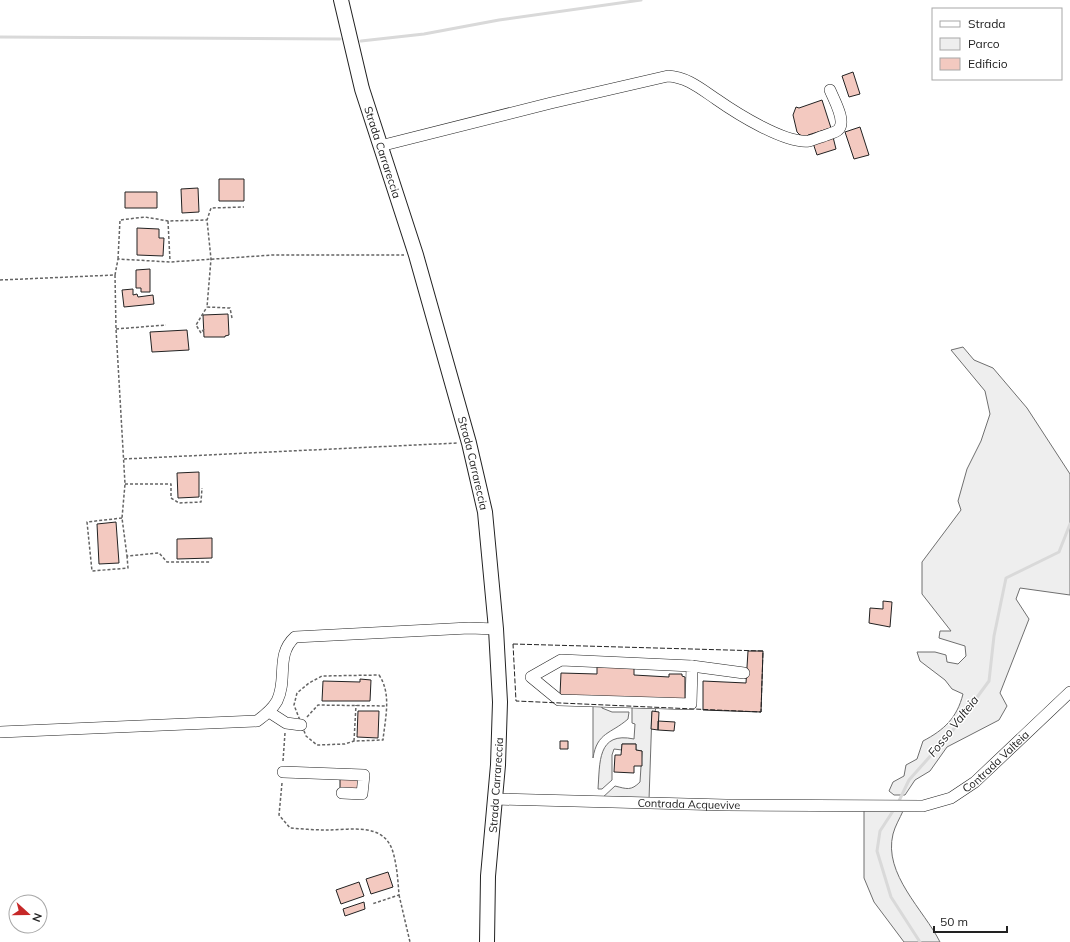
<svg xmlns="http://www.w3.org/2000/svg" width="1070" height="942" font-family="Mulish,sans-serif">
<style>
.green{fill:#eee;stroke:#6f6f6f}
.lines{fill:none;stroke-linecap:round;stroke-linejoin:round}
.stream{stroke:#d9d9d9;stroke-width:3}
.building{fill:#f3c9c0;stroke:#222}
.minor-casing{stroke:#222;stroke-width:12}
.major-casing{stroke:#222;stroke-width:16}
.path{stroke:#646464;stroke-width:1.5;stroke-dasharray:3 2;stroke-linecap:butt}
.minor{stroke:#fff;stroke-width:11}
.major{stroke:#fff;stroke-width:14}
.fence{stroke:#222;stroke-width:1;stroke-dasharray:5 2;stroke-linecap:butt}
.labels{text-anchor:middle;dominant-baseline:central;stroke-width:3;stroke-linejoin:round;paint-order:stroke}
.street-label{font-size:11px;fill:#222;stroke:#fff}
.water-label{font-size:12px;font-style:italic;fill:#222;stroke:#fff}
</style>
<rect width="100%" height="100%" fill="#fff"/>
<path class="green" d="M963,347l11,13 19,8 34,40 43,66v121l-50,-7 -4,11 13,20 -29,74 7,13 -8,14 -52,27 -17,24 -15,9 -10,15h-11l-5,-4 4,-9 11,-6 2,-11 11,-6 6,-18c21,-11 34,-23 40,-47l-11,-5 -7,-9 -25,-19 -3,-9h18l11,3 1,7 11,2 8,-8 -1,-10 -26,-8 1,-7h11l-29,-37v-32l39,-52 -3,-9 9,-32 14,-28 9,-27 -5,-23 -34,-41z
M593,704l9,1v3l10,4h17l-1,7c-17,15 -31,13 -35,39z
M632,706l24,1 -1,5h-3l-3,88 -48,-1 14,-13c12,3 16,5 25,-4l2,-31 -6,-1v-6h-14v6l-8,-1 -2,6v25l-10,9h-4c2,-26 -1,-58 36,-50l1,-15 -3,-1z
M864,810l39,1c-3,7 -8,15 -10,23 -10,40 31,76 47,108h-36l-30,-40 -10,-24z"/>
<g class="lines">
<path class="stream" d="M0,37l340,2
M361,41l63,-7 75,-14 142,-20
M898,803l11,-23 41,-46 39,-53 5,-45 12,-58 53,-26 11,-28
M895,808l-15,23 -3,20 14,46 29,45"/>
</g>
<path class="building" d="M853,72l7,22 -11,3 -7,-21z
M822,100l9,28 -23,7 -1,2 -7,-2 -3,-3 -4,-17 3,-8 3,1z
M860,127l9,28 -15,4 -9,-27z
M833,137l3,12 -19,6 -4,-12z
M219,179h25v22h-25z
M198,188l1,24 -17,1 -1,-24z
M125,192h32v16h-32z
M137,228l22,1v9h5l-1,18 -26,-1z
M150,269v23h-9v-4h-5v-18z
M133,289v6l4,-1 1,3 15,-2 1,9 -30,3 -2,-17z
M228,314l1,21 -4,1v1h-21l-1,-22z
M187,330l2,20 -37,2 -2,-20z
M199,472v25l-21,1 -1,-25z
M116,522l3,41 -20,1 -2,-40z
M212,538v20l-35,1v-20z
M883,601l9,1 -2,25 -21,-4 1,-15 13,1z
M748,651h15l-2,61 -58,-2v-29l43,2z
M597,667l37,1v7l35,2v-3h13v2l3,1v23l-125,-5 1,-22 36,1z
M360,679l11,1 -1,21h-48l1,-20 37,1z
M358,711h21l-1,27 -21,-1z
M652,711l7,1 -1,18 -7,-1z
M658,721l17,1 -1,9 -16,-1z
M560,741h8v8h-8z
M622,744h14v6l6,1v15h-8v7l-20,-1 1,-17h6z
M340,779h19v10h-19z
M388,872l5,15 -22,7 -5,-15z
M359,882l5,14 -23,8 -5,-14z
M364,902l1,7 -20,7 -2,-7z"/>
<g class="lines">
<g class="minor-casing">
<g id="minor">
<path d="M380,146l171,-43 117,-27c19,1 33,13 48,23 20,14 69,45 93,42 5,-1 10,-4 15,-5 4,-2 10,-3 14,-6 9,-8 -4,-30 -8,-40"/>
<path d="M561,660l131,6 -1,38 -132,-4 -28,-23z"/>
<path d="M692,666l52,7"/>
<path d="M269,712l17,11 15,2"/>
<path d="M0,732l257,-11c7,-5 15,-11 20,-20 11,-22 -2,-46 18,-64l174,-9 27,1"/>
<path d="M283,772l81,3 -2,19 -20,-1"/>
<path id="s1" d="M495,799l231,6 197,1 28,-8 24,-16 95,-90"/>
</g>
</g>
<g class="major-casing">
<g id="major">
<path id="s2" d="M341,0l21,89 54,166 53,188 16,69 11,117 4,73 -2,63 -10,111 -1,66"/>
</g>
</g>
<path class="path" d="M168,221l2,40
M118,259l2,-39 25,-3 23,4 39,-1
M115,275l1,54 9,155 -3,34 5,38 32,-3 8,9h44
M0,280l115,-5 3,-16 52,3 103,-7h131
M232,318l-2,-10 -23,-1 4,-48 -4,-39 4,-12 33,-1
M116,329l50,-4
M204,329l-3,4 -5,-8 11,-18
M124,459l333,-16
M125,484h46v14l8,5 22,-1 1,-14
M122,518l-35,4 5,49 36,-3 -1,-12
M379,675c13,19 6,44 4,65l-29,1 -9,3 -28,1 -11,-9 -12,-31 3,-12 12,-10 13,-7z
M307,717l11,-12 68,1
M354,741l2,-36
M283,761l2,-28
M282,783l-3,32 11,13c12,1 25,2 37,2 24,0 57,-8 66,22 4,14 5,29 6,43l-27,9
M399,895l11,47"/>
<use href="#minor" class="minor"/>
<use href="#major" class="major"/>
<path class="fence" d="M513,644l250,7 -2,61 -245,-11z"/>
</g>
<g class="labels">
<g class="street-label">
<text stroke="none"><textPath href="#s2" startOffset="158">Strada Carrareccia</textPath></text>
<text stroke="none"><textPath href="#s2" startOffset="482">Strada Carrareccia</textPath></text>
<text stroke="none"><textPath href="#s1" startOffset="515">Contrada Valteia</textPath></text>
<text transform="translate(496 785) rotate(-86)">Strada Carrareccia</text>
<text stroke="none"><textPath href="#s1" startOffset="194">Contrada Acquevive</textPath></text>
</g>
<g class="water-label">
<text transform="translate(953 726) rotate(-52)">Fosso Valteia</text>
</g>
</g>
<rect x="932" y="8" width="130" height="72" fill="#ffffff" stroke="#a7a7a7"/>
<rect x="940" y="21" width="20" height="6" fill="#ffffff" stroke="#a7a7a7"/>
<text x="968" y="28" font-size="12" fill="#222222">Strada</text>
<rect x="940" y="38" width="20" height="12" fill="#eeeeee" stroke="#a7a7a7"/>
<text x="968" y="48" font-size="12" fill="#222222">Parco</text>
<rect x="940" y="58" width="20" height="12" fill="#f3c9c0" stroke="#a7a7a7"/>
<text x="968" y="68" font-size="12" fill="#222222">Edificio</text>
<g transform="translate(28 914) rotate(111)"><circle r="19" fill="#ffffff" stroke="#a7a7a7"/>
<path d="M0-3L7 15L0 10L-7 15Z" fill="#c62828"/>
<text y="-6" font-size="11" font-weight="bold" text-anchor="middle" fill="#222222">N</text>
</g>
<path d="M934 926v6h73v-6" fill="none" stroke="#222222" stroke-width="2"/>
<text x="940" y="926" font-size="12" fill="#222222" stroke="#ffffff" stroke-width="3" paint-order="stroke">50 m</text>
</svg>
